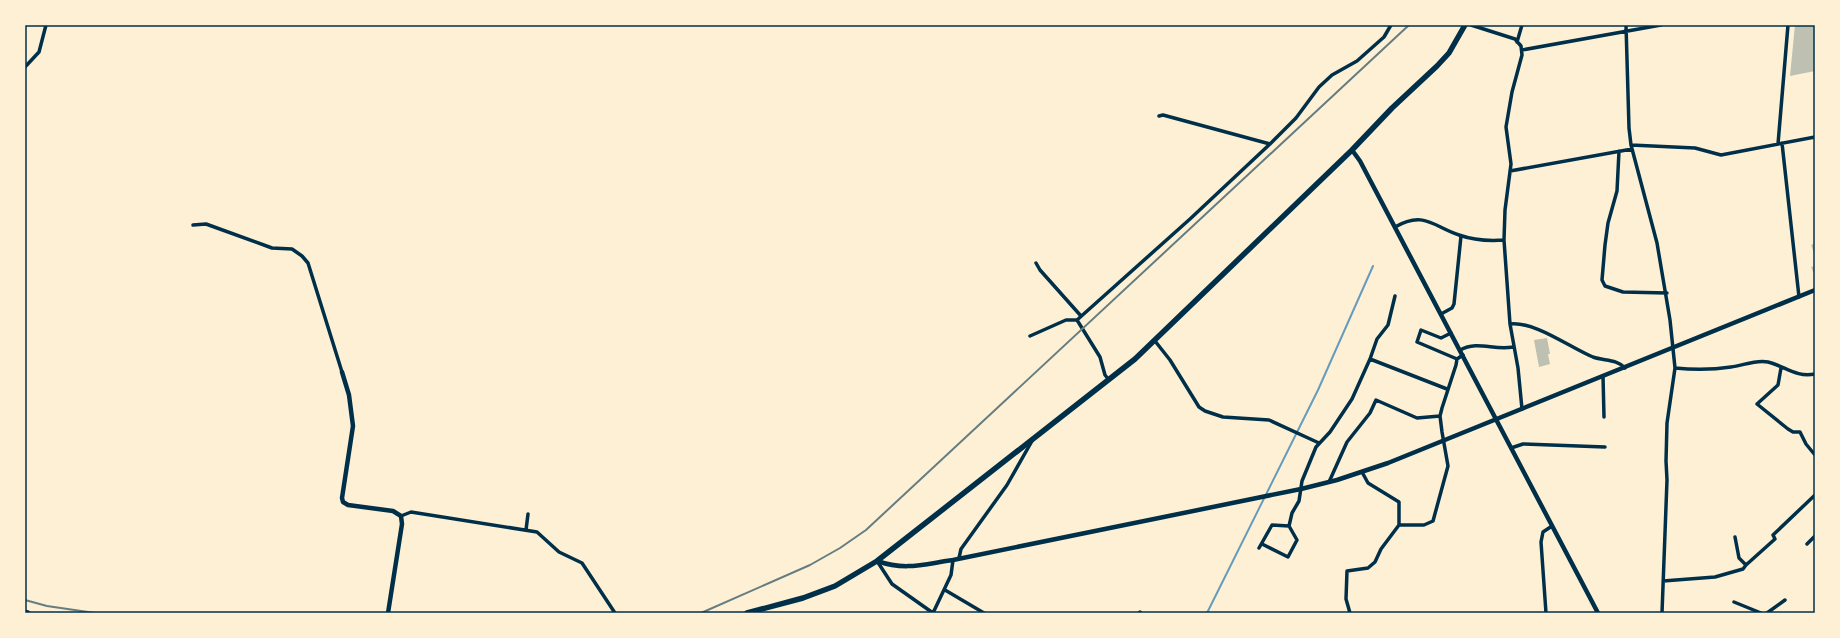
<svg xmlns="http://www.w3.org/2000/svg" width="1840" height="638" font-family="Lato,sans-serif">
<style>
.lines{fill:none;stroke-linecap:round;stroke-linejoin:round}
.stream{stroke:#669bbc;stroke-width:2}
.building{fill:#bec0b2}
.minor{stroke:#003049;stroke-width:3.5}
.tertiary{stroke:#003049;stroke-width:4.5}
.secondary{stroke:#003049;stroke-width:5.5}
.rail{stroke:#657d81;stroke-width:2}
.neatline{fill:none;stroke:#003049;stroke-width:1.5}
</style>
<rect width="100%" height="100%" fill="#fdf0d5"/>
<g class="lines">
<path class="stream" d="M1207,613l111,-223 55,-124"/>
</g>
<path class="building" d="M1795,25h20v46l-25,5z
M1815,243v13l-4,-11z
M1815,266v8h-1l-3,-7z
M1547,338l3,16h-2l2,10 -11,3 -5,-27z"/>
<g class="lines">
<path class="minor" d="M1471,25l44,14 6,7 1,9 -10,37 -6,35 5,37 -6,46 -1,30 6,84 8,44 4,41
M1626,25l3,103 2,17 26,98 13,77 5,48 -8,55 -1,38 1,19 -5,133
M1517,42l5,-17
M1522,50l139,-25
M25,67l14,-15 7,-27
M1159,116l4,-1 107,29
M1782,143l17,154
M1778,144l10,-119
M1631,145l64,3 26,7 94,-18
M1619,151l-2,40 -9,32 -3,22 -3,35 3,6 18,6 44,1
M1510,171l122,-22
M193,225l13,-1 66,24 20,1 10,7 6,7 34,109
M1395,227c29,-17 39,0 64,8 14,5 31,6 45,5
M1036,263l4,7 41,46
M1441,314l11,-6 2,-4 7,-68
M1510,324c25,-3 59,23 83,33 11,4 24,2 32,11
M1451,333l-10,5 -20,-8 -4,12 40,17 6,-4
M1030,336l36,-16h11
M1155,341l15,19 29,47 6,4 18,6 46,3 50,23
M1460,350c18,-10 34,1 53,-3
M1370,359l77,30
M1675,368c19,2 37,2 56,-1 11,-1 25,-8 37,-5 17,4 28,16 47,12
M1781,368l-3,17 -21,19 31,25 5,3h7l6,12 9,11
M1603,376l1,41
M1109,380l-4,-5 -5,-18 -23,-37 113,-101 80,-75 26,-26 23,-31 13,-12 25,-14 27,-24 7,-12
M1511,448l12,-4 82,3
M1362,472l6,11 31,19v23
M1329,482l18,-40 23,-29 6,-13 41,18 23,-2
M401,516l10,-4 126,20 22,20 23,11 33,50
M526,530l2,-16
M1262,544l26,13 9,-17 -8,-14 3,-13 7,-12 3,-20 14,-34 14,-15 22,-33 18,-40 7,-20 11,-14 7,-29
M1807,544l8,-8
M1259,548l13,-23 17,1
M959,558l2,-9 46,-64 25,-44
M877,561l15,23 41,29
M1746,565l29,-26 -2,-4 42,-40
M1663,581l52,-4 28,-8 3,-4 -7,-7 -4,-21
M945,590l39,23
M1734,602l27,11
M933,613l18,-38 2,-15
M1139,613l1,-1
M1350,613l-4,-14 1,-28 21,-3 7,-6 6,-13 18,-24h25l9,-4 15,-55 -6,-34 -2,-16 2,-8 14,-43 1,-6
M1546,613l-5,-71 2,-10 9,-6
M1767,613l18,-13"/>
<path class="tertiary" d="M1352,150l8,11 238,452
M342,372l7,23 4,31 -11,72 1,4 5,3 45,6 8,5 1,8 -14,89
M877,561c29,10 47,3 76,-1l348,-71 36,-9 51,-17 427,-173"/>
<path class="secondary" d="M25,612l3,1
M747,613l56,-15 32,-12 42,-25 258,-202 217,-209 40,-42 45,-42 12,-13 16,-28"/>
<path class="rail" d="M25,600l22,6 48,7
M701,613l109,-48 30,-17 26,-18 543,-505"/>
</g>
<rect width="1840" height="638" fill="none" stroke="#fdf0d5" stroke-width="52"/>
<rect x="26" y="26" width="1788" height="586" class="neatline"/>
</svg>
